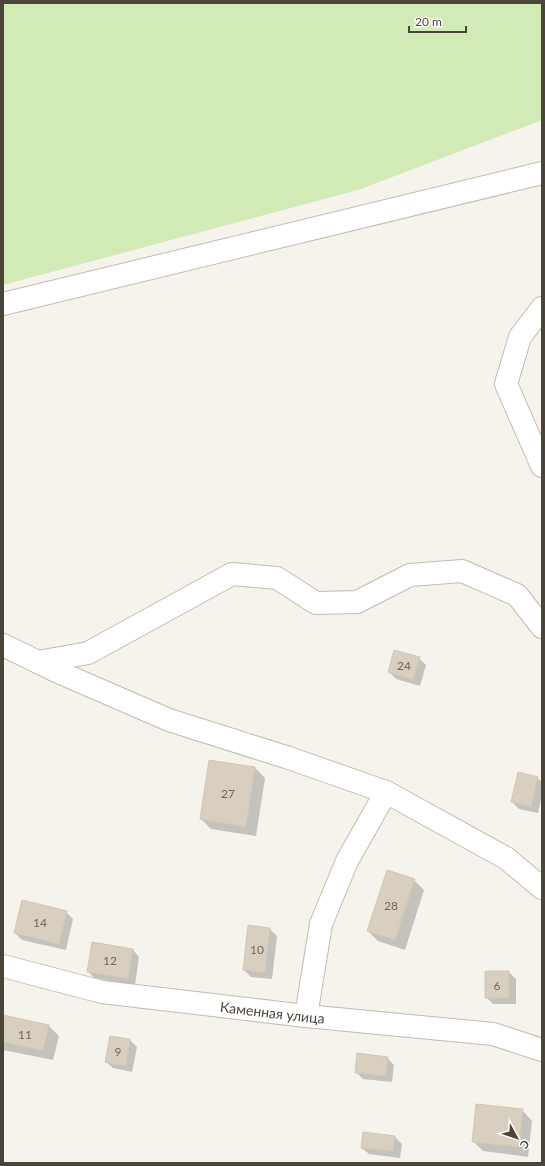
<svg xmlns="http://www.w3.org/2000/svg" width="545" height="1166" font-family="Lato,sans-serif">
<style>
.green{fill:#d2eab5}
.shadow{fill:#0003}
.building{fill:#d8cfc1;stroke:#d3c7b4}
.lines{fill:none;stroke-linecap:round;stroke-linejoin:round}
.minor-casing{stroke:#c2bbae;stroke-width:24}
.minor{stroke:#fff;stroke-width:22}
.labels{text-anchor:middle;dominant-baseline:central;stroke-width:3;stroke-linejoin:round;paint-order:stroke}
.number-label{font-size:12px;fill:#6e675b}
.street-label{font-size:14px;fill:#4b4439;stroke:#fff}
</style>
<rect width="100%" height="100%" fill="#f6f3ec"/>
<path class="green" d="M3,3h539v117l-184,70 -355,95z"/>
<path class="shadow" d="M419,658l7,7 -6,21 -24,-7 -7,-7z
M210,761l45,7 10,10 -9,58 -45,-7 -10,-10z
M537,778l5,4v12l-4,19 -19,-4 -7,-7z
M414,880l10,10 -19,60 -27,-9 -10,-10z
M66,912l7,7 -7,31 -44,-10 -7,-7z
M249,927l21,2 7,7 -5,43 -21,-2 -7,-7z
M133,950l6,7 -4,28 -41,-7 -6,-7z
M486,972h23l7,7v25h-23l-7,-7z
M3,1016l46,10 10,10 -6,24 -50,-10z
M130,1040l7,7 -5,25 -19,-4 -7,-6z
M387,1058l7,7 -2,17 -29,-3 -7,-7z
M522,1110l10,11 -4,36 -45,-6 -10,-10z
M395,1137l7,7 -2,14 -31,-4 -7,-6z"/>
<path class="building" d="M394,650l26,7 -7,23 -25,-8z
M209,760l46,7 -9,60 -46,-8z
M518,772l20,5 -7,30 -20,-5z
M387,870l28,9 -20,61 -28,-9z
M22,900l45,11 -8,33 -45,-11z
M248,925l22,3 -5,45 -22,-3z
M92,942l41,7 -5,30 -41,-7z
M485,971h24v27h-24z
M3,1015l46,10 -6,26 -40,-9z
M110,1036l20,3 -4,27 -21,-4z
M357,1053l31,4 -2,19 -31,-3z
M476,1104l47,5 -4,38 -47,-5z
M363,1132l32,4 -2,15 -32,-3z"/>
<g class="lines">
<g class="minor-casing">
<g id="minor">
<path d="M3,304l539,-131"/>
<path d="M542,308l-22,29 -14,47 36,82"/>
<path d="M3,645l35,17 50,-9 144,-79 45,4 39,25 41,-1 53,-27 52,-4 55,24 25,32"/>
<path d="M38,662l18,9 113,49 120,38 97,34"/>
<path id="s1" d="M3,966l99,26 204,24 187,18 49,16"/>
<path d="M306,1016l15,-92 26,-63 39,-69 120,66 36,30"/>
</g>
</g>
<use href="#minor" class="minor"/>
</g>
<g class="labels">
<g class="number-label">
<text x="404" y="665">24</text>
<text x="228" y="793">27</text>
<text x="391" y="905">28</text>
<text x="40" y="922">14</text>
<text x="257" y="949">10</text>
<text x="110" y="960">12</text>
<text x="497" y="985">6</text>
<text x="25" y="1034">11</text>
<text x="118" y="1051">9</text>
</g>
<g class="street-label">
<text stroke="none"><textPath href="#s1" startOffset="274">Каменная улица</textPath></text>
</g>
</g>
<rect width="545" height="1166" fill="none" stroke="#4b4439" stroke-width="8"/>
<g transform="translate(517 1138) rotate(130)" stroke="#ffffff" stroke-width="3" paint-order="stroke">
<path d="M0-3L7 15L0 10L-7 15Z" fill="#4b4439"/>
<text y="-6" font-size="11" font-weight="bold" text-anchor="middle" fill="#4b4439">С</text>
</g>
<path d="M409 26v6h57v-6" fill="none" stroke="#4b4439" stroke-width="2"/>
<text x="415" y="26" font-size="12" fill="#4b4439" stroke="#ffffff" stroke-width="3" paint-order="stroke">20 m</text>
</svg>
